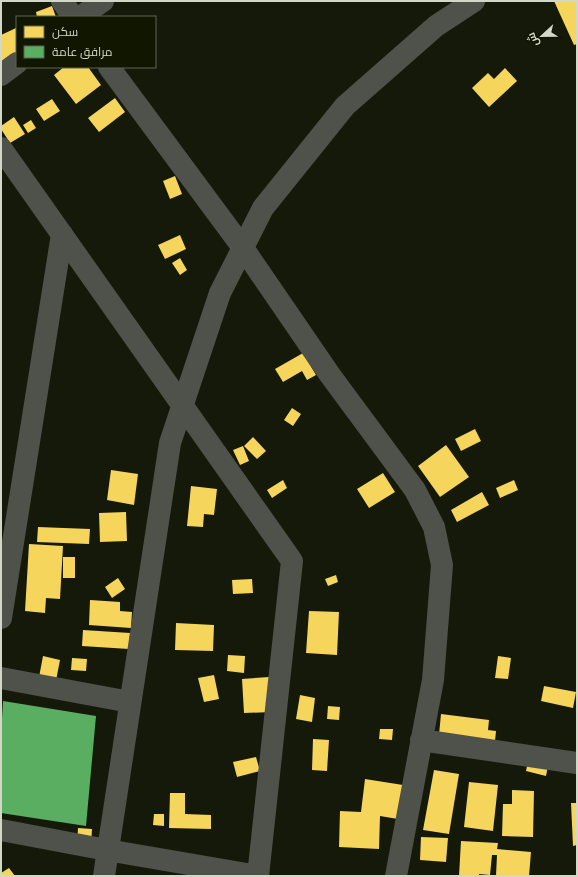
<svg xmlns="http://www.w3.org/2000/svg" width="578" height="877" font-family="Signika,Cairo,sans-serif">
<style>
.homes{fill:#f6d55c}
.public{fill:#5aae61}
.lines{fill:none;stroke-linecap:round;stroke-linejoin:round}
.minor{stroke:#4f514b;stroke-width:22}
</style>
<rect width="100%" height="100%" fill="#15190a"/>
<path class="homes" d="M554,1h22l1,43 -3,1z
M52,6l4,11h-19l-1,-5z
M16,28l1,27 -16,7v-27z
M64,67h24l13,18 -25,19 -22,-29z
M505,68l12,13 -28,26 -17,-19 16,-15 6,6z
M115,98l10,14 -26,20 -11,-14z
M52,99l8,12 -16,10 -8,-12z
M14,117l11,17 -15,9 -9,-14v-3z
M31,120l5,8 -8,5 -5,-8z
M175,176l7,18 -12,5 -7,-18z
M180,235l6,14 -21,10 -7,-14z
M180,258l7,12 -7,5 -8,-12z
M303,353l13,22 -9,5 -5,-9 -19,11 -8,-13z
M292,408l9,6 -8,12 -9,-6z
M475,429l6,12 -20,10 -6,-12z
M253,437l13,14 -9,8 -13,-13z
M446,445l23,32 -29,20 -22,-31z
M243,446l6,15 -9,4 -7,-15z
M111,470l27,4 -4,31 -27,-5z
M383,473l12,19 -26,16 -12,-19z
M283,480l4,8 -15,10 -5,-8z
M514,480l4,10 -18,8 -4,-10z
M191,486l26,3 -3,26 -10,-1 -1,13 -16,-1z
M482,492l7,13 -32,17 -6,-12z
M126,512l1,29 -27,1 -1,-29z
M38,527l52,2 -1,15 -52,-2z
M29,544l34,2 -3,53 -14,-1 -1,15 -20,-2z
M63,557h12v21h-12z
M336,575l2,7 -10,4 -3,-7z
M118,578l7,11 -13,9 -7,-11z
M252,579l1,14 -20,1 -1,-14z
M90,600l30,2v9l12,1 -1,16 -42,-3z
M309,611l30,1 -2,43 -31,-2z
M176,623l38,2 -1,26 -38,-1z
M83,630l47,3 -1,16 -47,-3z
M228,655l17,1 -1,17 -17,-2z
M43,656l17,4 -7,36 -17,-3z
M498,656l13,2 -3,21 -13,-1z
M72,658l15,1 -1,12 -15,-1z
M214,675l5,24 -15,3 -6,-24z
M269,677l2,35 -27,1 -2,-34z
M544,686l32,6 -3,16 -32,-7z
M300,695l15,3 -3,24 -16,-3z
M328,706l12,1 -1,13 -12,-1z
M441,714l48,6 -1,10 8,1 -2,21 -56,-7z
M380,729h13l-1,11 -13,-1z
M313,739l16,1 -2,31 -15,-1z
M529,756l20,5 -3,15 -20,-5z
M256,757l4,14 -23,6 -4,-15z
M434,770l25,4 -10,60 -26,-4z
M365,779l38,6 -5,34 -18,-3 -1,33 -40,-2 1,-36 21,1z
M469,782l29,3 -5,46 -29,-4z
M512,790l22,1 -1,46 -31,-1 1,-32h9z
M170,793h15v21l26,1v14l-42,-1z
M571,803h6v42l-4,1z
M154,814h10v12l-11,-1z
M78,828l14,1 -1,16 -14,-1z
M421,837l27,1 -2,24 -26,-2z
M461,841l37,2 -1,6 34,3 -2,24h-33l1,-21h-5l-2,20 -11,-1v2h-20z
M9,868l6,8h-13l-1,-3z"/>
<path class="public" d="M3,701l93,15 -10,110 -85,-13v-77z"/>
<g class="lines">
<path class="minor" d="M62,1l11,16
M80,17l23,-16
M109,67l134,181 87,127 85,115 19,37 8,38 -9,115 -37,196
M1,75l16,-12
M1,148l291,413 -34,315
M1,618l61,-384
M1,678l129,24
M421,740l156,23
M1,830l106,20 151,26
M104,876l66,-433 50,-150 43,-85 82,-102 91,-80 38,-25"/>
</g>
<rect width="578" height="877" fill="none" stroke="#d2d8c7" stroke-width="4"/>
<rect x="16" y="16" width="140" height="52" fill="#101600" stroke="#5e6450"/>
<rect x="24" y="26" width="20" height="12" fill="#f6d55c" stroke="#5e6450"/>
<text x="52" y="36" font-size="12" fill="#d2d8c7">سكن</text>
<rect x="24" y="46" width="20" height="12" fill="#5aae61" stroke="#5e6450"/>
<text x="52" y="56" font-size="12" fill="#d2d8c7">مرافق عامة</text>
<g transform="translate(542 36) rotate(248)" stroke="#101600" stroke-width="3" paint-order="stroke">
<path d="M0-3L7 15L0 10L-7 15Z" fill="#d2d8c7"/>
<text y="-6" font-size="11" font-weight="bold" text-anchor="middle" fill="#d2d8c7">ش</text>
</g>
</svg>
